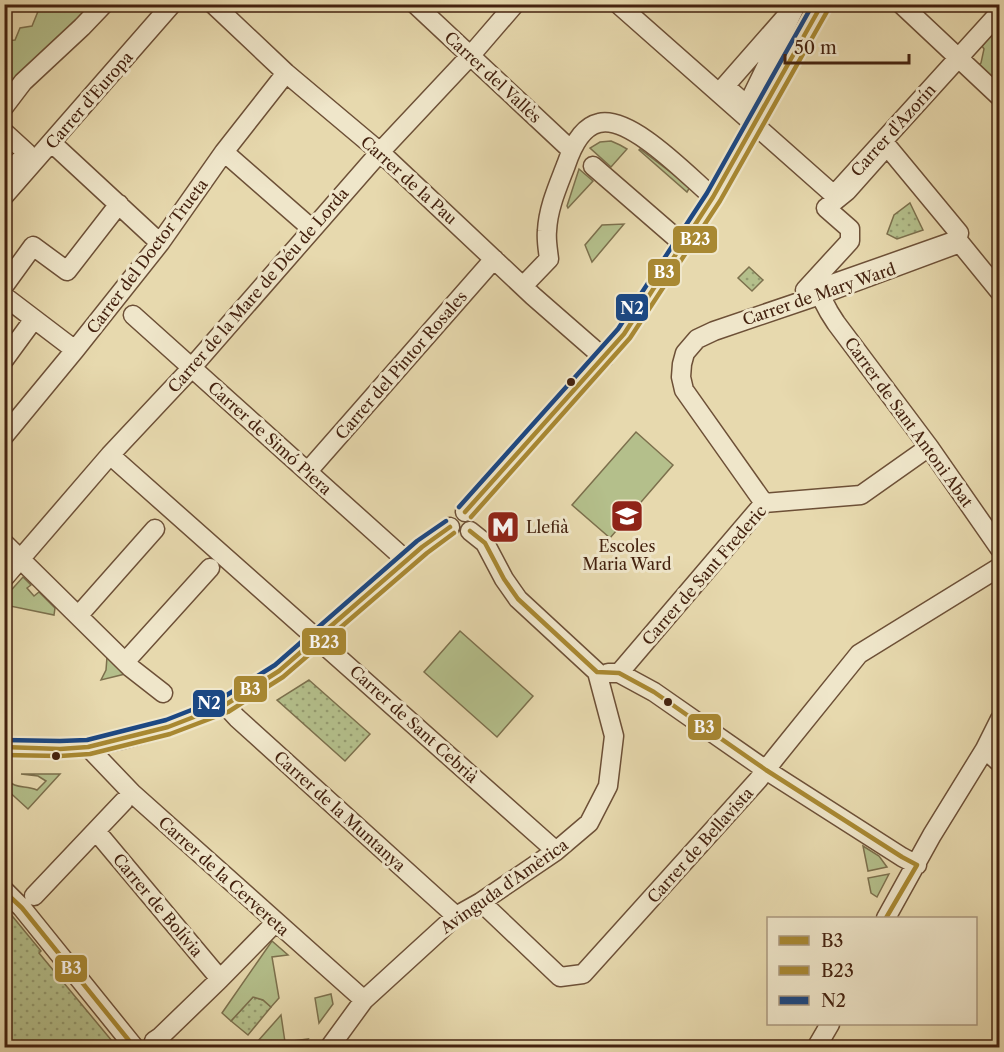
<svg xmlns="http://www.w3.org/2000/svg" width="1004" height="1052" font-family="'Libre Caslon Text',serif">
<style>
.grass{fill:url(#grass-dots);stroke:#7c704d;stroke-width:1.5}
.garden{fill:#b4bf8b;stroke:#7c704d;stroke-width:1.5}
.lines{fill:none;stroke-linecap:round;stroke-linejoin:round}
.street-casing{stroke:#6d5037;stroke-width:21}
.street{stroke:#efe6ca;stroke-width:18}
.bus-1-casing{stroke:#efe6ca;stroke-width:9}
.bus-2-casing{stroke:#efe6ca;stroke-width:9}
.bus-3-casing{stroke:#efe6ca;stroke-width:9}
.bus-1{stroke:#a88832;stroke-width:4.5}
.bus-2{stroke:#a88832;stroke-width:4.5}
.bus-3{stroke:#1c4883;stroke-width:4.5}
.bus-dot{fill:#44220f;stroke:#efe6ca;stroke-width:2}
.labels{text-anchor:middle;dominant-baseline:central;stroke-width:6;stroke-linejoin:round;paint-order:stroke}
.street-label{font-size:16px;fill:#44220f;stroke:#efe6ca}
.poi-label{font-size:16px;fill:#44220f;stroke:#efe6ca;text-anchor:start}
.line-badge{stroke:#efe6ca;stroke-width:2}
.badge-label{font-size:16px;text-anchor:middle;font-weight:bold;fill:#fff}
</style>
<defs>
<pattern id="grass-dots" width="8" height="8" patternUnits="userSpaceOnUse" patternTransform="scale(1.5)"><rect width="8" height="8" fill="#b4bf8b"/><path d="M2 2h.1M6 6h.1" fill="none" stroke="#949b70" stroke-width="1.8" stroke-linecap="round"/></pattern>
</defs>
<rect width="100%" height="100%" fill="#e7d9ae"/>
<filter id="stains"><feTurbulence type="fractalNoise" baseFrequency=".00333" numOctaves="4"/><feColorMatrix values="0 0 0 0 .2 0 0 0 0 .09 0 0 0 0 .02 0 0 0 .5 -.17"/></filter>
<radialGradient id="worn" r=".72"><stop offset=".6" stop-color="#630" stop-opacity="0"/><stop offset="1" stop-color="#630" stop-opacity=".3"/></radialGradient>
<path class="grass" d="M910,203l13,27 -26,9 -10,-5 7,-19z
M749,267l14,13 -11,11 -14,-13z
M309,680l61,54 -25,27 -68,-61z
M4,906l37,45 -2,2 78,94h-112z
M253,997l10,3 8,7 -23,28 -17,-14z"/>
<path class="garden" d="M58,5h43l-96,102v-66l10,-1 5,-12 12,-2 7,-17 17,-2z
M999,26l1,23 -3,14 2,6v14l-20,-18 2,-2 3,-14 -2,-3z
M611,141l9,4 7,4 -16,18 -21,-19 10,-6z
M640,149l50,38 -3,5 -48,-42z
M579,169l14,12 -25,27 -1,-2z
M624,224l-32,38 -7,-17 17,-20z
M636,432l37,33 -63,73 -38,-33z
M23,577l8,8 -4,3 7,8 5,-4 16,16 -1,7 -49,-10v-8z
M460,631l73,65 -36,41 -73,-65z
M107,657l18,17 -24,6 5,-10z
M21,774h39l-32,35 -23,-21v-11c11,14 19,7 32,13l9,-9 -8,-5z
M863,846l16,10 8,11 -19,4z
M889,874l-12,23 -6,-4 -3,-15z
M272,941l16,14 -16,2 7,41 -8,9 -8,-7 -10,-3 -22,24 -9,-8z
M331,994l2,10 -14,19 -4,-25z
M281,1015l4,27 23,-3 -6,8h-37l-7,-6z"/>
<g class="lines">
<g class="street-casing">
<path id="street" d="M213,4l73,69 94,79 153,144 71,62
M415,4l156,146
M618,4l216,191 166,-183
M901,4l99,93
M796,5l-47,97 -7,-1 -17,-15z
M4,107l19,-25 59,-55 22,-23
M4,132l23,21 -19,20 -4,-4
M52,143l108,100
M887,146l72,87 -2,7 -142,50h-10l45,-49v-12l-24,-21 21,-17z
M224,152l88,77
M593,166l90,78
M4,196l168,-192
M524,285l25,-26c-1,-9 -3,-19 -2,-28 1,-23 11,-45 19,-66 5,-15 15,-38 33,-42 32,-8 90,54 114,74
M4,286l29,-40 34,25 52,-67
M820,295l9,17 7,11 93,124 71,102
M4,296l71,54
M133,315l274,246
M4,360l30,-41
M4,436l71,-86 85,-107 64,-91 62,-79
M110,455l446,396
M308,471l186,-212
M764,503l-80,-113 -3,-13 1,-13 3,-11 12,-14 17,-8 106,-36 140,-52 40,49
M465,512l159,-178 89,-137 109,-193
M4,543l127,125 32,25
M4,578l106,-123 76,-81 194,-222 91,-97 44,-51
M78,616l77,-87
M125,662l85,-94
M608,673h11l35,19 112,78 136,87 15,8
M619,673l145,-170 97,-8 68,-48
M225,705l12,13 219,198
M4,747l56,2 28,-2 32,-7 48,-13 57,-22 54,-34 143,-124 28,-20
M88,747l44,46 232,207
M985,749l15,14
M96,831l124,148
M4,890l18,18 113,140
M34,896l90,-95
M481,902l79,75 23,-3 175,-194 17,-22 84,-104 141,-87
M886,918l46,-83 53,-86 15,-30
M154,1041l6,-4 60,-58 50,-51
M329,1048l35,-48 92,-84 25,-14 75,-51 33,-28 19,-37 6,-50 -17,-64 -79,-73 -14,-20 -19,-36 -15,-12
M816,1048l14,-24"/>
</g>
<use href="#street" class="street"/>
<g class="bus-1-casing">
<path id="bus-1" d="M465,512l159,-178 89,-137 109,-193
M470,531l15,12 19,36 14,20 79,73 22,1 35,19 112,78 136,87 15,8 -31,53
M4,747l56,2 28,-2 80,-20 57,-22 54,-34 143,-124 28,-20
M4,891l18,17 113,140"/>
</g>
<g class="bus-2-casing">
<path id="bus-2" d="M471,517l159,-179 90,-137 109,-193
M4,755l56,1 30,-2 80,-20 58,-22 55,-35 144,-124 27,-20"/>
</g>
<g class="bus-3-casing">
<path id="bus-3" d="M459,507l159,-178 89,-136 106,-189
M4,740l56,1 27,-1 79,-20 56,-22 53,-33 142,-124 29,-20"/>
</g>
<use href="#bus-1" class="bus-1"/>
<use href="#bus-2" class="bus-2"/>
<use href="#bus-3" class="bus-3"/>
</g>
<defs>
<g id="school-square" transform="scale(1.725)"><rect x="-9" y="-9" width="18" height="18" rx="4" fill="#8f2418" stroke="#efe6ca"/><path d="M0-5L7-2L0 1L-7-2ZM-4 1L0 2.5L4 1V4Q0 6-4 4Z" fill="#fff"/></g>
<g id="metro-square" transform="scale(1.725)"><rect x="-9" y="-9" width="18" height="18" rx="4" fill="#8f2418" stroke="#efe6ca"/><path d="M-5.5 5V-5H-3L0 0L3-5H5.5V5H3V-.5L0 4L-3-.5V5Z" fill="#fff"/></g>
</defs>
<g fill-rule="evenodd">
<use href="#school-square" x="627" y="516"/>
<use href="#metro-square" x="503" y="527"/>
</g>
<g class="bus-dot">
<circle cx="571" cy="382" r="5"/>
<circle cx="668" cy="702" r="5"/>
<circle cx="56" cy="756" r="5"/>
</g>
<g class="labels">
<g class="street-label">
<text transform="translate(493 77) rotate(43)">Carrer del Vallès</text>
<text transform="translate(89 100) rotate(-49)">Carrer d'Europa</text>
<text transform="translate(893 130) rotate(-48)">Carrer d'Azorín</text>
<text transform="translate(409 180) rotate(42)">Carrer de la Pau</text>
<text transform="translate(147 256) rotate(-53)">Carrer del Doctor Trueta</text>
<text transform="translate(258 290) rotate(-49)">Carrer de la Mare de Déu de Lorda</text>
<text transform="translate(819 294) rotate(-19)">Carrer de Mary Ward</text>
<text transform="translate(401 365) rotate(-49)">Carrer del Pintor Rosales</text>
<text transform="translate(909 422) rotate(54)">Carrer de Sant Antoni Abat</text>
<text transform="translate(270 438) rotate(42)">Carrer de Simó Piera</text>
<text transform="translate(704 575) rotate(-49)">Carrer de Sant Frederic</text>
<text transform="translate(414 724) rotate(42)">Carrer de Sant Cebrià</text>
<text transform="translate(340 811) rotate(42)">Carrer de la Muntanya</text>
<text transform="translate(700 845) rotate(-48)">Carrer de Bellavista</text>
<text transform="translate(224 876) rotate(42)">Carrer de la Cervereta</text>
<text transform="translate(504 886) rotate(-35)">Avinguda d'Amèrica</text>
<text transform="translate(158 905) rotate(50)">Carrer de Bolívia</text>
</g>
<g class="poi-label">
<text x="526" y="527">Llefià</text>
<text x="627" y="546" text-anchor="middle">Escoles<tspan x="627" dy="18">Maria Ward</tspan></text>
</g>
</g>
<g class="line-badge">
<rect x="672" y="225" width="46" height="29" rx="6" fill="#a88832"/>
<rect x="647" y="258" width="34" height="29" rx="6" fill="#a88832"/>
<rect x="615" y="293" width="34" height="29" rx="6" fill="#1c4883"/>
<rect x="301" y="627" width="46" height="29" rx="6" fill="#a88832"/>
<rect x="233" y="675" width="35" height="28" rx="6" fill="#a88832"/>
<rect x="192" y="689" width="34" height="29" rx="6" fill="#1c4883"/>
<rect x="687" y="713" width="35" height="28" rx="6" fill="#a88832"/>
<rect x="54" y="954" width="34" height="29" rx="6" fill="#a88832"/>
</g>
<g class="badge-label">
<text x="695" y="245">B23</text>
<text x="664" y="278">B3</text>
<text x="632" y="314">N2</text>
<text x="324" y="648">B23</text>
<text x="250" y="695">B3</text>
<text x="209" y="709">N2</text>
<text x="704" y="733">B3</text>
<text x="71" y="974">B3</text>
</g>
<rect width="1004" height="1052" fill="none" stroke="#e7d9ae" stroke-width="24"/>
<rect x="6" y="6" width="992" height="1040" fill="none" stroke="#44220f" stroke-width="3"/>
<rect x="12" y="12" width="980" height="1028" fill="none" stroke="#44220f" stroke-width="1.5"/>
<rect x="767" y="917" width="210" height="108" fill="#efe6ca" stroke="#ab987f" stroke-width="1.5"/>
<rect x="779" y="936" width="30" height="9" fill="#a88832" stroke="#ab987f" stroke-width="1.5"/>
<text x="821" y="947" font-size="18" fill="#44220f">B3</text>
<rect x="779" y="966" width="30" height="9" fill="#a88832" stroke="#ab987f" stroke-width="1.5"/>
<text x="821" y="977" font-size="18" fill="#44220f">B23</text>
<rect x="779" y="996" width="30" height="9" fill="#1c4883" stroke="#ab987f" stroke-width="1.5"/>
<text x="821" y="1007" font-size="18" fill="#44220f">N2</text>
<path d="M785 54v9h124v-9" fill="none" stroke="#44220f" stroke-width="3"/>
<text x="794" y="54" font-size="18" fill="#44220f" stroke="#efe6ca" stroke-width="4.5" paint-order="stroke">50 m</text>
<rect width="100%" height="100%" filter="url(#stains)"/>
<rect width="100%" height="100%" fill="url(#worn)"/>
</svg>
